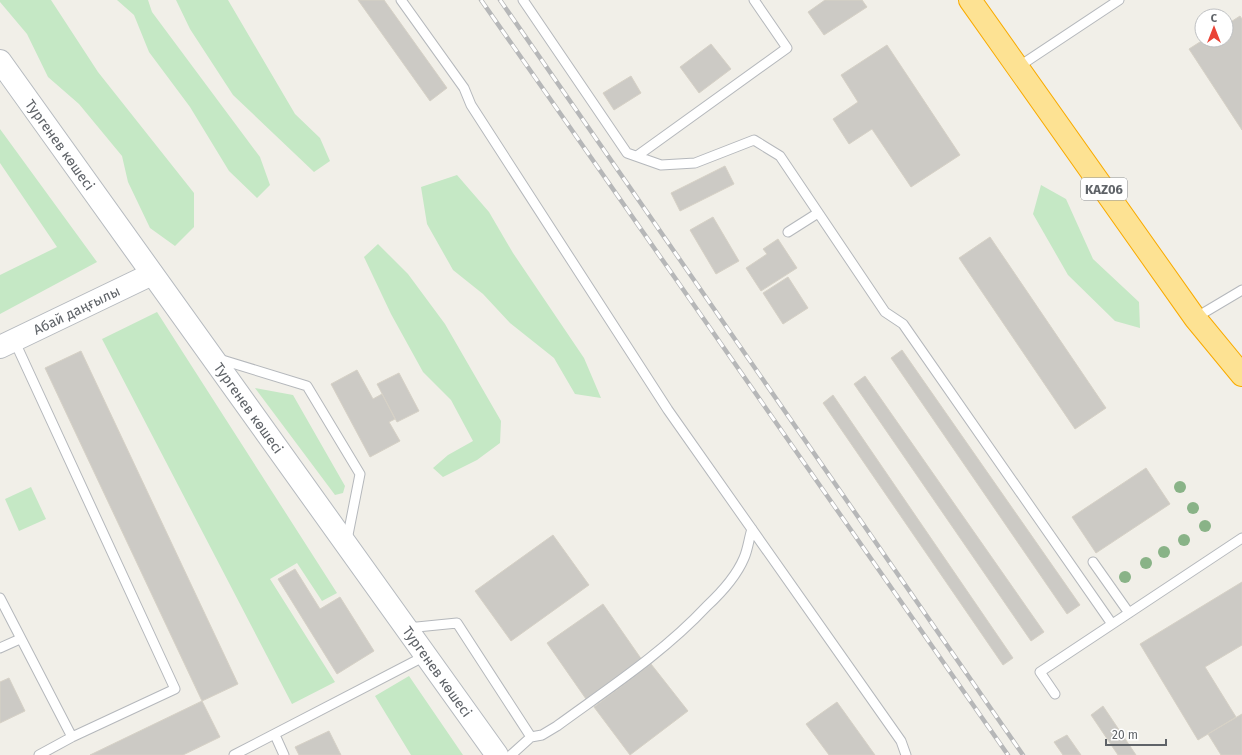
<svg xmlns="http://www.w3.org/2000/svg" width="1242" height="755" font-family="'Fira Sans',sans-serif">
<style>
.green{fill:#c5e8c5}
.building{fill:#cccac5;stroke:#d6d1c6}
.lines{fill:none;stroke-linecap:round;stroke-linejoin:round}
.lane-casing{stroke:#b5b8bc;stroke-width:11}
.secondary-casing{stroke:#b6babf;stroke-width:24}
.highway-casing{stroke:#f9ab00;stroke-width:24}
.lane{stroke:#fff;stroke-width:9}
.secondary{stroke:#fff;stroke-width:22}
.highway{stroke:#fde293;stroke-width:22}
.rail-casing{stroke:#b6b7b8;stroke-width:4.5}
.rail{stroke:#fff;stroke-width:3;stroke-dasharray:9;stroke-linecap:butt}
.tree{fill:#89b387}
.labels{text-anchor:middle;dominant-baseline:central;stroke-width:3;stroke-linejoin:round;paint-order:stroke}
.shield{fill:#fff;stroke:#8f9295;stroke-width:1}
.shield-label{font-size:13px;font-weight:bold;fill:#5f6368}
.street-label{font-size:14px;fill:#5f6368;stroke:#fff}
</style>
<rect width="100%" height="100%" fill="#f1efe8"/>
<path class="green" d="M0,0h51l47,72 96,121v34l-19,19 -25,-18 -22,-46 -6,-26 -43,-52 -31,-27 -21,-43 -27,-32z
M117,0h31l4,12 108,145 10,28 -13,13 -28,-27 -39,-64 -41,-55 -15,-37z
M176,0h52l67,114 25,24 10,23 -16,11 -81,-77 -43,-66z
M0,129l97,133 -97,52v-39l57,-28 -57,-84z
M457,175l32,37 24,41 71,105 17,40 -26,-4 -21,-36 -44,-35 -27,-29 -30,-24 -26,-46 -6,-37z
M1041,185l25,14 27,60 46,43 1,26 -25,-7 -47,-46 -35,-61z
M378,244l30,30 37,50 56,97 -1,22 -23,17 -34,17 -10,-9 15,-13 25,-14 -22,-41 -28,-28 -32,-58 -27,-57z
M157,312l180,281 -15,8 -25,-38 -27,16 65,103 -43,22 -190,-365z
M255,388l38,7 52,91 -2,7 -8,2z
M31,487l15,32 -27,12 -14,-32z
M409,676l54,79h-52l-36,-59z"/>
<path class="building" d="M358,0h26l63,88 -17,13z
M825,0h37l5,7 -43,28 -16,-23z
M1240,16l2,3v111l-53,-81 14,-9h23v-15z
M711,44l20,25 -32,24 -19,-26z
M887,45l73,110 -49,32 -39,-58 -23,15 -16,-25 25,-17 -17,-27z
M631,76l10,17 -27,17 -11,-17z
M725,166l9,18 -54,27 -9,-18z
M713,217l26,44 -23,13 -26,-44z
M990,237l116,171 -31,21 -116,-171z
M778,239l19,29 -36,23 -15,-23 21,-14 -4,-5z
M788,277l20,31 -25,16 -20,-31z
M902,350l178,255 -13,9 -176,-256z
M81,351l157,333 -36,17 -157,-333z
M357,370l16,29 9,-5 13,25 -6,3 11,19 -30,16 -39,-73z
M399,373l20,38 -22,11 -20,-38z
M865,376l179,256 -13,9 -177,-257z
M833,395l180,263 -10,7 -180,-262z
M1146,468l24,36 -74,49 -24,-36z
M553,535l36,50 -78,56 -36,-50z
M295,569l25,40 20,-12 34,54 -37,23 -59,-95z
M1242,582v63l-37,22 31,50 -38,23 -58,-96z
M603,604l39,56 -56,39 -39,-56z
M651,664l37,47 -58,44 -36,-48z
M9,678l16,33 -25,12v-41z
M202,701l18,36 -37,18h-93z
M837,702l38,53h-46l-23,-31z
M1103,706l33,49h-18l-27,-40z
M1242,714v41h-21l-13,-21z
M329,731l12,24h-42l-4,-8z
M1067,735l14,20h-18l-9,-13z"/>
<g class="lines">
<g class="lane-casing">
<path id="lane" d="M401,0l63,88 7,17 197,305 233,331 5,14
M523,0l104,153 34,12 34,-2 59,-23 26,16 105,156 18,12 209,300
M1018,67l101,-67
M637,156l150,-108 -33,-48
M788,232l30,-19
M1195,318l47,-28
M14,340l161,349 -103,48
M219,359l88,27 53,88 -13,66
M1093,562l36,51
M0,598l72,139 -33,18
M407,628l50,-5 74,114 -20,18
M0,648l20,-9
M1055,694l-15,-22 202,-134
M275,735l9,20
M531,737l11,-2 15,-9c52,-38 106,-73 150,-120 15,-14 29,-29 37,-48 4,-9 5,-20 8,-29
M234,755l191,-99"/>
</g>
<g class="secondary-casing">
<g id="secondary">
<path id="s1" d="M0,61l497,694"/>
<path id="s2" d="M0,347l152,-73"/>
</g>
</g>
<g class="highway-casing">
<path id="highway" d="M970,0l225,318 47,57"/>
</g>
<use href="#lane" class="lane"/>
<use href="#secondary" class="secondary"/>
<use href="#highway" class="highway"/>
<g class="rail-casing">
<path id="rail" d="M481,0l527,755
M500,0l523,755"/>
</g>
<use href="#rail" class="rail"/>
</g>
<g class="tree">
<circle cx="1180" cy="487" r="6"/>
<circle cx="1193" cy="508" r="6"/>
<circle cx="1205" cy="526" r="6"/>
<circle cx="1184" cy="540" r="6"/>
<circle cx="1164" cy="552" r="6"/>
<circle cx="1146" cy="563" r="6"/>
<circle cx="1125" cy="577" r="6"/>
</g>
<g class="labels">
<rect class="shield" x="1081" y="178" width="46" height="22" rx="3"/>
<g class="shield-label">
<text x="1104" y="189">KАZ06</text>
</g>
<g class="street-label">
<text stroke="none"><textPath href="#s1" startOffset="103">Тургенев көшесі</textPath></text>
<text stroke="none"><textPath href="#s2" startOffset="85">Абай даңғылы</textPath></text>
<text stroke="none"><textPath href="#s1" startOffset="427">Тургенев көшесі</textPath></text>
<text stroke="none"><textPath href="#s1" startOffset="751">Тургенев көшесі</textPath></text>
</g>
</g>
<g transform="translate(1214 28)"><circle r="19" fill="#ffffff" stroke="#bfc1c3"/>
<path d="M0-3L7 15L0 10L-7 15Z" fill="#ea4335"/>
<text y="-6" font-size="11" font-weight="bold" text-anchor="middle" fill="#5f6368">С</text>
</g>
<path d="M1106 739v6h60v-6" fill="none" stroke="#5f6368" stroke-width="2"/>
<text x="1112" y="739" font-size="12" fill="#5f6368" stroke="#ffffff" stroke-width="3" paint-order="stroke">20 m</text>
</svg>
